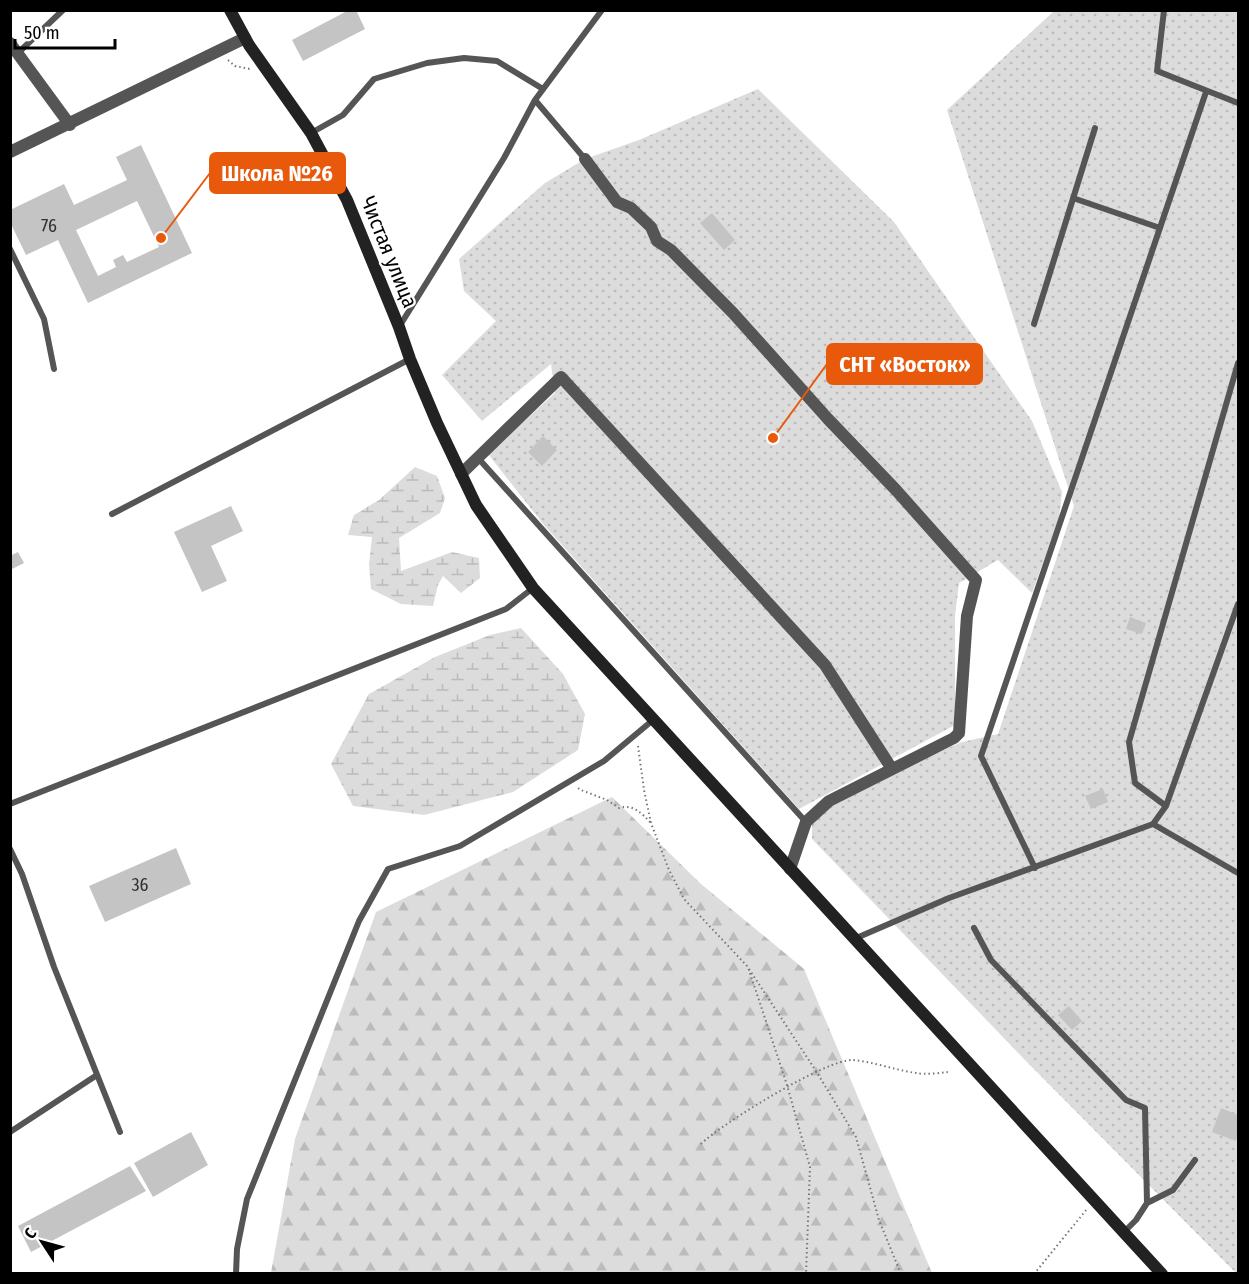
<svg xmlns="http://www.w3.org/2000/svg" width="1249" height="1284" font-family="'Fira Sans Condensed',sans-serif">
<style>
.green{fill:url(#green-dots)}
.forest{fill:url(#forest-firs)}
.wetland{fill:url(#wetland-marsh)}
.building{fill:#c4c4c4;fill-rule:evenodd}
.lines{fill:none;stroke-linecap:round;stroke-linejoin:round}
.path{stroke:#777;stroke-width:2;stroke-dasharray:1.5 3;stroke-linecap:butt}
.service{stroke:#555;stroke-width:6}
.minor{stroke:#555;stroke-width:12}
.secondary{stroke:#222;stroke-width:12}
.labels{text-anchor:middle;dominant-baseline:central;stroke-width:4.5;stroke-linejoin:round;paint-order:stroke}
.number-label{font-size:18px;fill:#313131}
.street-label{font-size:21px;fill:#000;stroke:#fff}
.leader{fill:none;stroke:#e8590c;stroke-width:2}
.callout-dot{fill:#e8590c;stroke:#fff;stroke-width:2}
.callout{fill:#e8590c;stroke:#e8590c;stroke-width:2}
.callout-label{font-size:22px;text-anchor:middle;font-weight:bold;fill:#fff}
</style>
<defs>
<pattern id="green-dots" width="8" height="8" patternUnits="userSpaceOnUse" patternTransform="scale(1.5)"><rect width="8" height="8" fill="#dcdcdc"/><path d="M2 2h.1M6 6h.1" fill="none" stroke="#bbb" stroke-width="1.8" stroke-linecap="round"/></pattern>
<pattern id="forest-firs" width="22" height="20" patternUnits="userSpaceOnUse" patternTransform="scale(1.5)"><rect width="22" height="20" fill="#dcdcdc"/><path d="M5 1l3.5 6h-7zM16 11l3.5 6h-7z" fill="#bbb"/></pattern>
<pattern id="wetland-marsh" width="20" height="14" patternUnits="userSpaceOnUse" patternTransform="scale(1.5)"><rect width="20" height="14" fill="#dcdcdc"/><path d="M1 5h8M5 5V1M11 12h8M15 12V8" fill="none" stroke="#bbb"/></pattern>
</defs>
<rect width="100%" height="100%" fill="#fff"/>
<path class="green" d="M1054,11h184v1262h-2l-209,-211 -215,-223v-21l23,-21 127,-55 36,-8 76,-228 -127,-396z
M758,89l136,133 138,199 30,71 -3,26 -27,75 -34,-33 -39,23 -4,33v109l-156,84 -255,-284 -56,-71 67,-61 -4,-29 -69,57 -40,-46 54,-54 -32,-30 -5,-32 86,-76 40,-24 54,-19z"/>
<path class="forest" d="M612,797l89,87 103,85 128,304h-661l24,-134 81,-227z"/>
<path class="wetland" d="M415,467l22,9 8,22 -5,15 -41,25 2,33 51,-19 27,6 1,20 -19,15 -18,-17 -5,9 -5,21 -32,-2 -30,-15 -2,-25 3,-27 -24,-2 6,-20 25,-15z
M521,628l42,46 22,40 -7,36 -65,42 -89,23 -71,-9 -22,-42 38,-70 66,-37 55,-22z"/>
<path class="building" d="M349,10h7l9,19 -62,32 -11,-21z
M141,145l51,108 -104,50 -30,-63 -32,15 -16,-33v-12l54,-26 10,21 53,-25 -11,-23zM137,201l22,46 -32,15 -4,-7 -10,5 3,7 -18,9 -22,-46z
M712,213l23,27 -11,10 -24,-27z
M543,436l14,14 -15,16 -14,-14z
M231,506l12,25 -32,15 16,35 -25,11 -28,-60z
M18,552l6,11 -14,7v-14z
M1130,617l16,6 -4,11 -16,-5z
M1103,789l5,13 -17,7 -6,-13z
M176,848l15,36 -86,38 -16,-36z
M1069,1006l13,15 -10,9 -14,-15z
M1221,1108l17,7v19l-2,7 -24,-9z
M191,1132l17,33 -55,32 -19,-34z
M130,1166l16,25 -115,61 -13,-26z"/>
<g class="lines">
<path class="path" d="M228,60l7,6 15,3
M638,746l6,44 7,33 18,47 15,29 64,68 39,118 23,82 -4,107
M578,788l3,2 26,10 12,8c15,-4 22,5 32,15
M749,969l67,102 40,66 23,83 22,54
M701,1144c20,-20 127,-86 152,-84 21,2 42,10 63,13 10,2 22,0 32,-1
M1034,1274l53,-65"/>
<path class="service" d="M1164,10l-7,61 81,32
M18,53l45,-43
M535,100l50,59
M311,133l32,-18 31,-36 53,-16 37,-5 33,3 46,28
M1073,198l87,30
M10,249l34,70 10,50
M1034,324l61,-196
M399,327l105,-169 31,-58 67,-90
M478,458l328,364
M112,514l298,-155
M1238,604l-72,202 -13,18 85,49
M10,804l496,-195 27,-21
M1166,806l-31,-23 -6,-41 109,-379
M10,849l12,25 32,93 66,165
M1035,868l-54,-112 225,-664
M974,928l17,32 135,140 19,8 2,95 -11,17 -12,12
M854,939l95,-41 204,-74
M10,1132l87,-57
M1147,1203l26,-13 22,-30
M236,1274l1,-25 10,-50 112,-278 29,-52 72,-23 144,-85 49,-41"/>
<path class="minor" d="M10,43l60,82
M10,152l235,-114
M585,159l32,43 14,6 20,19 6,14 14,9 62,63 95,106 68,71 80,90 -9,36 -8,117 -5,5 -125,63 -23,21 -16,47
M461,474l100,-97 264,288 67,104"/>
<path class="secondary" d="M230,10l19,35 62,88 36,67 52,127 11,32 27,64 39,82 57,83 629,686"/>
</g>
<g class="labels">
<g class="number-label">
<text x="49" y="226">76</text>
<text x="140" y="885">36</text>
</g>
<g class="street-label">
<text transform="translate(389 252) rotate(68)">Чистая улица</text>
</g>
</g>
<path class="leader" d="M161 238L210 173M773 438L827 364"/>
<g class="callout-dot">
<circle cx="161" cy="238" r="6"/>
<circle cx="773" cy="438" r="6"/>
</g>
<g class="callout">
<rect x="210" y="153" width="135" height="40" rx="6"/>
<rect x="827" y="344" width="155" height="40" rx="6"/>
</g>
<g class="callout-label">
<text x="277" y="181">Школа №26</text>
<text x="905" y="372">СНТ «Восток»</text>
</g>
<rect width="1249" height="1284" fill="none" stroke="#000000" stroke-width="24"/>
<g transform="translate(42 1242) rotate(306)" stroke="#ffffff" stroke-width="4.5" paint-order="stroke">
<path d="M0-4.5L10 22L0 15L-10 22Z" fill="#000000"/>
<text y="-9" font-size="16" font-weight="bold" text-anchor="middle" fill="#000000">С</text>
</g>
<path d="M15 39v9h100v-9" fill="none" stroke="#000000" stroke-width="3"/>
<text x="24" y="39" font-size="18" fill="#000000" stroke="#ffffff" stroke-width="4.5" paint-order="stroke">50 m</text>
</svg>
